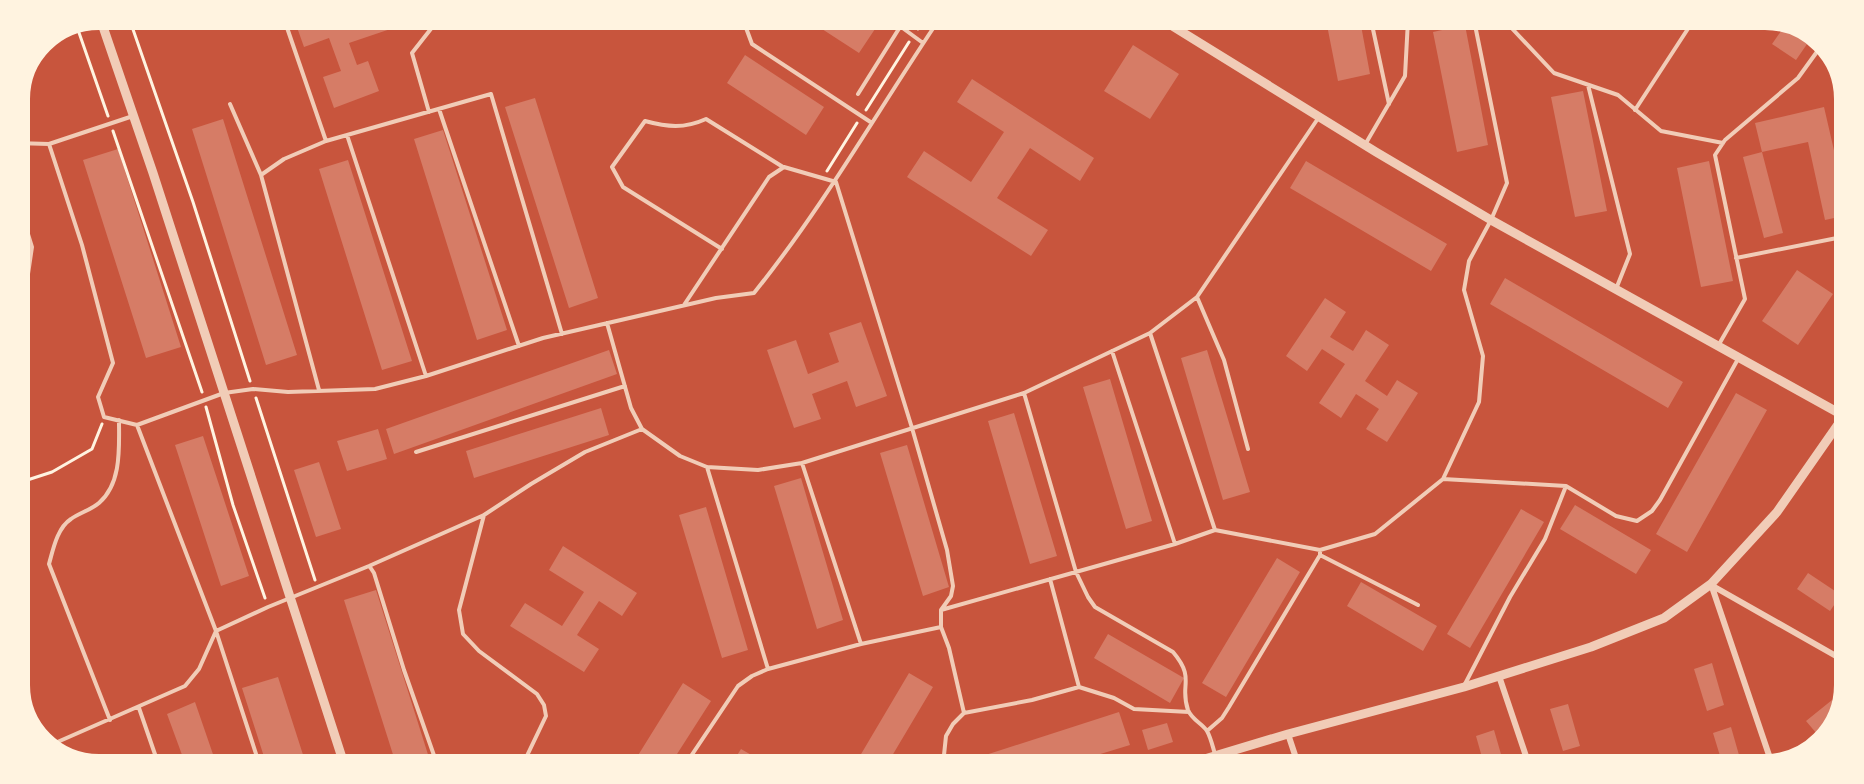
<svg xmlns="http://www.w3.org/2000/svg" width="1864" height="784" font-family="'Sofia Sans Condensed',sans-serif">
<style>
.building{fill:#d67c66}
.lines{fill:none;stroke-linecap:round;stroke-linejoin:round}
.path{stroke:#fff3e0;stroke-width:3}
.service{stroke:#f1ccb7;stroke-width:4}
.minor{stroke:#f1ccb7;stroke-width:6}
.tertiary{stroke:#f1ccb7;stroke-width:9}
.rim{fill:none;stroke:#fff3e0;stroke-width:8}
</style>
<rect width="100%" height="100%" fill="#c8553d"/>
<path class="building" d="M293,16h133v1l-77,26 8,22 11,-4 11,30 -45,17 -11,-31 18,-6 -12,-33 -25,9z
M805,18h60l12,8 -18,27z
M1326,20h34l10,54 -32,7z
M1788,21h9l17,13 -18,26 -24,-16z
M1465,25l23,120 -31,7 -24,-120z
M1133,45l46,29 -29,45 -46,-28z
M745,55l79,52 -18,28 -79,-52z
M972,79l122,79 -14,23 -50,-33 -33,50 51,32 -17,26 -124,-79 17,-26 47,31 33,-50 -47,-30z
M1583,91l24,120 -32,6 -24,-120z
M535,98l63,200 -29,10 -64,-201z
M1824,107l24,104v4l-23,5 -17,-78 -46,10 -7,-29z
M223,119l74,236 -31,10 -74,-236z
M443,130l64,200 -30,10 -63,-201z
M118,149l63,198 -35,11 -63,-198z
M1762,152l21,81 -19,5 -21,-81z
M348,160l64,201 -30,9 -63,-201z
M1306,161l141,83 -16,27 -141,-83z
M1709,161l24,120 -32,6 -24,-119z
M1797,270l36,24 -35,51 -36,-24z
M1505,278l178,104 -15,26 -178,-104z
M1325,298l21,14 -16,25 23,14 13,-21 23,15 -24,36 22,15 10,-16 21,13 -31,49 -21,-13 13,-20 -23,-15 -15,24 -22,-15 26,-39 -23,-15 -15,22 -21,-15z
M861,322l26,74 -31,11 -9,-26 -35,13 9,25 -27,9 -27,-78 29,-10 12,34 31,-12 -10,-29z
M609,350l8,24 -223,80 -8,-25z
M1207,350l43,142 -27,8 -42,-142z
M1110,379l42,142 -26,8 -43,-142z
M1736,393l31,17 -80,142 -31,-18z
M601,408l8,27 -135,43 -8,-27z
M1014,413l43,143 -27,8 -42,-143z
M378,429l9,30 -40,12 -10,-30z
M203,436l46,140 -28,10 -46,-141z
M907,445l42,142 -26,9 -43,-143z
M319,462l22,67 -25,8 -22,-67z
M801,478l42,142 -26,9 -43,-143z
M1575,505l76,45 -15,24 -76,-45z
M706,507l42,143 -26,8 -43,-143z
M1521,509l23,13 -74,126 -23,-14z
M563,546l74,47 -15,23 -23,-15 -22,34 22,14 -15,23 -74,-46 15,-23 37,23 22,-34 -35,-22z
M1277,558l23,14 -74,125 -24,-14z
M1808,573l33,22 -11,16 -33,-22z
M1361,582l76,44 -14,25 -76,-45z
M376,590l55,174h-35l-52,-164z
M1108,634l76,44 -14,25 -76,-45z
M1712,663l12,42 -17,6 -13,-42z
M909,673l24,14 -47,79h-32z
M278,677l28,87 -40,-1 -24,-75z
M683,683l28,18 -41,64h-38z
M1832,700l11,13v4l-20,24 -17,-20z
M195,702l21,61h-31l-18,-49z
M1568,704l12,42 -17,5 -13,-42z
M1119,712l11,33 -69,21h-89l-2,-6z
M1167,723l6,19 -25,8 -6,-20z
M1731,727l12,42h-19l-11,-36z
M1494,730l11,38h-20l-9,-32z
M741,749l28,16h-38z"/>
<g class="lines">
<path class="path" d="M128,15l65,187 57,179
M76,24l32,92
M918,29l7,-11
M866,110l43,-68
M113,131l89,261
M827,171l30,-48
M256,398l59,182
M206,407l27,98 32,93
M15,484l37,-12 40,-23 10,-25"/>
<path class="service" d="M283,16l43,125
M742,17l10,27 120,79
M889,18l34,25
M1371,20l18,84
M1504,20l50,53 64,22 43,36 62,12
M1588,85l42,169 -14,35
M858,94l42,-67
M230,104l31,71
M439,109l80,237
M1635,110l58,-89
M429,112l-17,-59 29,-37
M133,116l-84,28 33,101 31,118 -15,34 6,20 33,8
M347,135l79,241
M15,143l34,1
M1366,143l39,-67 3,-56
M15,192l17,55 -4,27 -13,7
M722,249l-99,-62 -11,-20 33,-46c22,6 39,8 61,-2l77,48
M1736,258l111,-22
M1197,297l27,63 24,89
M684,305l85,-128 15,-10 52,15 76,246 35,122 6,36 -2,10 -10,14v17
M607,323l24,85 11,21 38,27 27,11 51,3 44,-7 222,-70 52,179 12,25 7,10 78,45c23,27 6,33 15,58 4,10 14,13 19,21 4,7 6,17 8,23
M1150,333l65,197
M1718,346l27,-47 -30,-144 10,-15 73,-62 26,-36
M1112,351l63,193
M319,390l-58,-215 23,-16 42,-18 165,-47 71,240
M1024,393l126,-60 47,-36 122,-180
M416,452l209,-66
M802,463l59,181
M707,467l61,202
M1443,479l123,7 50,30 21,5 15,-10 8,-11 78,-141
M1320,555l98,50
M370,567l4,6 30,97 33,94
M1050,579l29,108
M941,610l234,-66 40,-14 105,20 55,-16 68,-55 36,-77 4,-46 -19,-66 5,-29 22,-41 16,-37 -33,-163
M1465,684l45,-87 35,-58 21,-53
M139,708l19,55
M110,720l-61,-156c4,-14 8,-36 22,-45 8,-6 20,-9 28,-16 23,-20 20,-56 20,-83
M1207,731l15,-13 7,-11 91,-152v-5
M46,747l139,-61 14,-17 17,-38 52,-24 101,-41 115,-51
M259,763l-43,-132 -79,-206 87,-32 29,-4 35,3 87,-3 51,-13 117,-38 173,-40 38,-5c70,-87 124,-183 186,-275
M523,764l23,-48 -2,-11 -7,-11 -58,-43 -16,-17 -4,-24 25,-95 47,-31 54,-32 57,-23
M685,765l53,-79 14,-10 16,-7 93,-25 80,-17 8,21 15,65
M945,766l-1,-11 2,-19 7,-12 11,-11 68,-13 47,-13 35,11 20,11 55,3"/>
<path class="minor" d="M1711,584l62,183
M1711,585l132,75
M1499,676l31,92
M1288,734l11,33"/>
<path class="tertiary" d="M99,15l54,158 191,591
M1161,19l215,133 115,68 355,197
M1178,767l110,-33 176,-47 127,-40 73,-29 47,-34 66,-72 69,-99"/>
</g>
<path d="M0 0H1864V784H0ZM99 26H1765A73 73 0 0 1 1838 99V685A73 73 0 0 1 1765 758H99A73 73 0 0 1 26 685V99A73 73 0 0 1 99 26Z" fill="#fff3e0" fill-rule="evenodd"/>
<path class="rim" d="M99 26H1765A73 73 0 0 1 1838 99V685A73 73 0 0 1 1765 758H99A73 73 0 0 1 26 685V99A73 73 0 0 1 99 26Z"/>
</svg>
